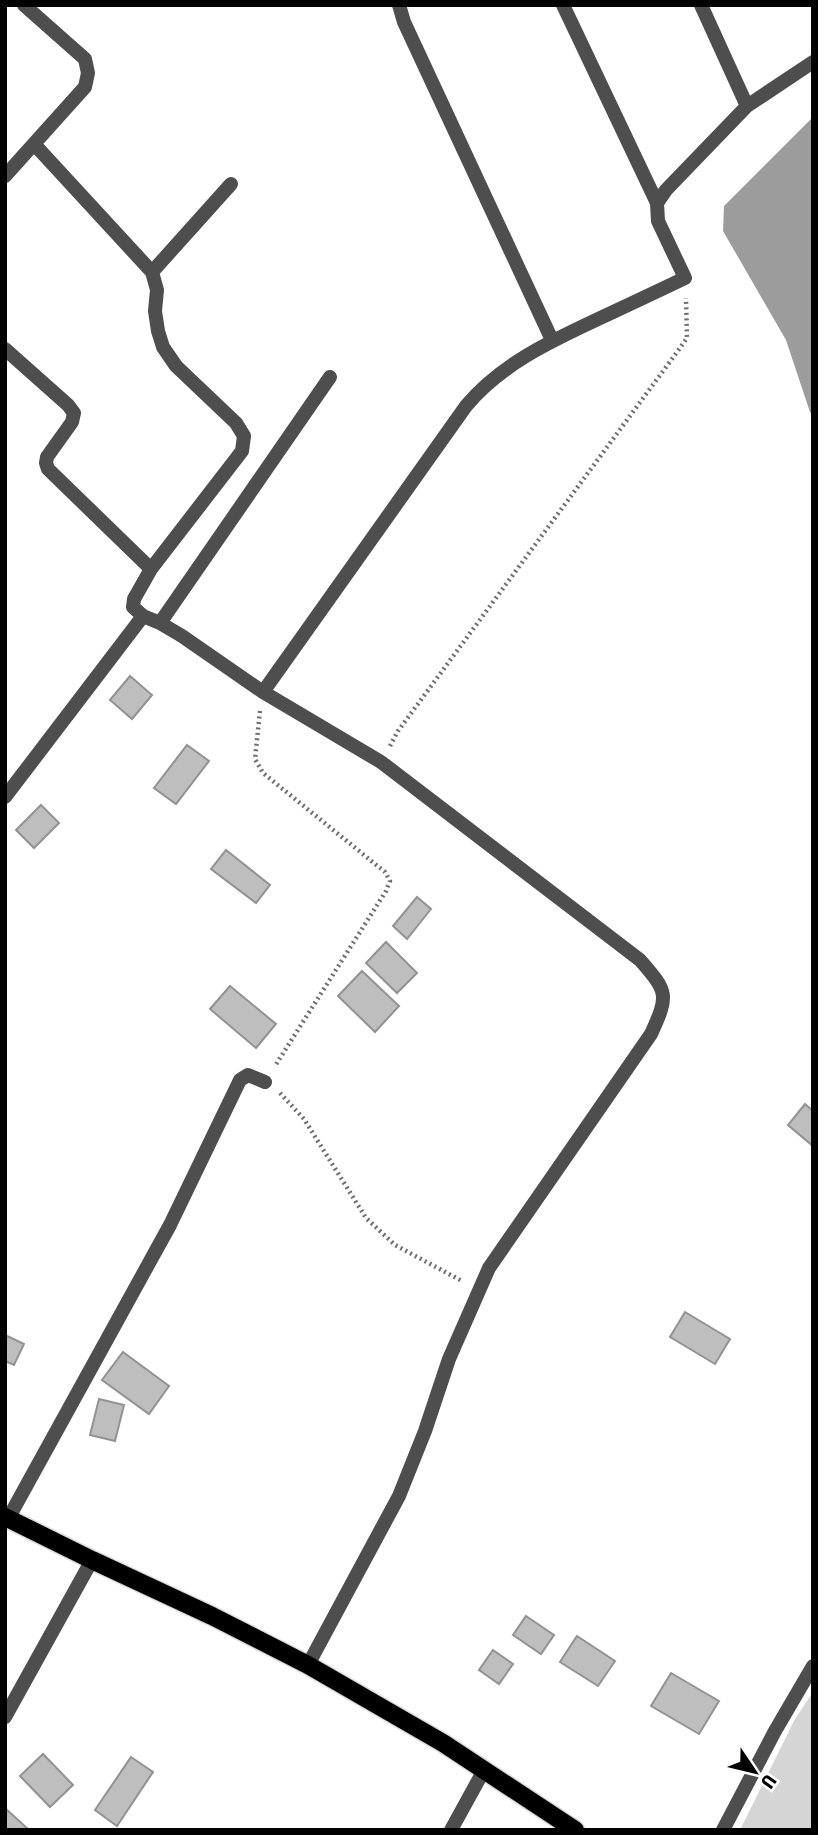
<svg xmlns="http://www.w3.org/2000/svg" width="818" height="1835" font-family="'Fira Sans Condensed',sans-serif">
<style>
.green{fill:#d5d5d5}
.water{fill:#9c9c9c}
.building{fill:#bebebe;stroke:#929292;stroke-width:2}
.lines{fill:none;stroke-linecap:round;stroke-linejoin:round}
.primary-casing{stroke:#dbdbdb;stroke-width:21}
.path{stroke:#707070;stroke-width:4.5;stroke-dasharray:2 3.5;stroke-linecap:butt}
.minor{stroke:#4e4e4e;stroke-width:14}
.primary{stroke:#000;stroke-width:18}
</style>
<rect width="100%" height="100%" fill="#fff"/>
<path class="green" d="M813,1692v138h-73l55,-111z"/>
<path class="water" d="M813,117v298l-3,-3 -24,-72 -63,-109 1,-25z"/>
<path class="building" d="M130,676l22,19 -20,24 -22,-19z
M187,745l22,16 -33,43 -22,-16z
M41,805l18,18 -25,25 -18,-18z
M226,850l44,35 -14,18 -45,-34z
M417,897l14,12 -24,30 -14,-13z
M386,942l31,31 -20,20 -31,-30z
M362,971l37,35 -24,26 -37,-36z
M230,986l46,38 -20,24 -46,-39z
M805,1104l8,7v35l-25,-21z
M685,1312l45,27 -15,25 -45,-27z
M5,1335l19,9 -10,21 -9,-4z
M123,1352l46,34 -20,28 -47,-34z
M99,1399l25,6 -9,36 -25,-6z
M526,1616l28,19 -13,19 -28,-19z
M577,1636l38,25 -17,25 -38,-24z
M493,1650l20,14 -14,20 -20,-14z
M671,1673l48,28 -20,33 -48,-28z
M43,1754l30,31 -23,22 -30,-31z
M131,1757l22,15 -36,54 -22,-16z
M5,1808l24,22h-24z"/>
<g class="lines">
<g class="primary-casing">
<path id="primary" d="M5,1517l87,43 120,56 96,49 135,78 132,87"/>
</g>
<path class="path" d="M260,711l-5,48 8,14 122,99 5,9 -4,10 -111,175
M390,746l8,-15 282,-383 7,-10 -1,-40
M280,1093l24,26 62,99 29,27 67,36"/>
<path class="minor" d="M399,5l5,17 148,318
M563,5l94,198
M701,5l46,101
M35,145l117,127 5,18 -2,21 3,20 5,16 13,19 60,57 8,13 -2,15 -91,118 -17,30 -1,8 10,9 17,7 22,13 81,56 118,70 259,198c28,32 29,35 11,74l-162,234 -40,91 -24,72 -26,65 -91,169
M5,176l80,-89 3,-14 -3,-14 -61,-54
M152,272l79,-88
M5,349l63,56 6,8 -2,9 -25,35 -1,6 2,6 103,100
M160,623l170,-246
M263,692l203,-286c34,-41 83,-64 130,-86 30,-14 60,-28 89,-42l-27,-57 -1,-18 9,-13 81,-84 66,-44
M5,797l138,-181
M8,1519l162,-294 70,-145 8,-5 17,7
M5,1717l87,-157
M451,1830l33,-60
M723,1830l52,-99 38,-65"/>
<use href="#primary" class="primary"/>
</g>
<rect width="818" height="1835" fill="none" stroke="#000000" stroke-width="14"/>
<g transform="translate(755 1772) rotate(125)" stroke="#ffffff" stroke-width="5" paint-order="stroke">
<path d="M0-5L12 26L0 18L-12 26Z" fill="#000000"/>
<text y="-10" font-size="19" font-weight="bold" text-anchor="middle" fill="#000000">U</text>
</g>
</svg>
